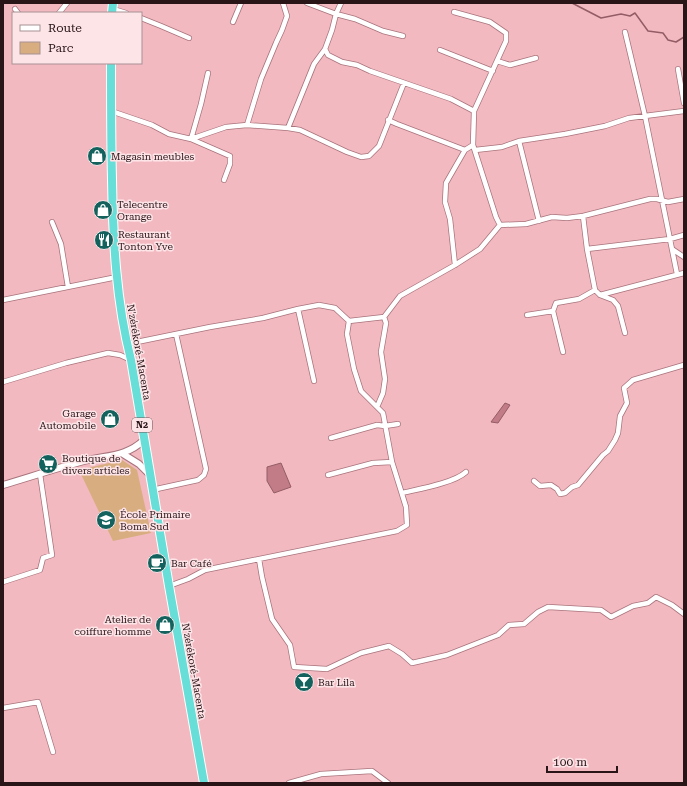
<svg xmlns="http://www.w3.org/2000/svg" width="687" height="786" font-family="'Roboto Serif',serif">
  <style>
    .green { fill: #d8ae80 }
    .water { fill: #c17c88; stroke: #935d66 }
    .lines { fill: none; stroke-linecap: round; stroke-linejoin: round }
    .stream { stroke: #935d66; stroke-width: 1.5 }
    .minor-casing { stroke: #a8737b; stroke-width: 6 }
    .tertiary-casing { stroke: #a8737b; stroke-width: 8 }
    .trunk-casing { stroke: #fff; stroke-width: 10 }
    .minor { stroke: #fff; stroke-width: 4.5 }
    .tertiary { stroke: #fff; stroke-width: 6 }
    .trunk { stroke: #67ded7; stroke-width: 8 }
    .labels { text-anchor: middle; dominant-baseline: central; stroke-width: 3; stroke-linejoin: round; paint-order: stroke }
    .shield { fill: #fde4e7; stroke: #695256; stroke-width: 1 }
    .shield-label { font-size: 9px; font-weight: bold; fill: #291418 }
    .poi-label { font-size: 10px; fill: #291418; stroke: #fde4e7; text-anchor: start }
    .street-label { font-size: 10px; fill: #291418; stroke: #fde4e7 }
  </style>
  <rect width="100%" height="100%" fill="#f3b9c1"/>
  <path class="green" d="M122 460 137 470 151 533 113 541 79 470Z"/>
  <path class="water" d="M505 403 510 405 498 423 491 422Z
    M281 463 291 487 274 493 267 481V467Z"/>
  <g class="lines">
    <path class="stream" d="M572 3 601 18 621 14 630 16 635 13 648 31 663 33 668 40 676 42 684 37"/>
    <defs>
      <path id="minor" d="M341 3 336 14 355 19 383 31 403 36
        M15 9 18 13
        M113 9 126 13
        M454 12 490 22 506 33V41L474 111
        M59 13 67 3
        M141 18 161 26 189 38
        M233 22 241 3
        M625 32 645 116 677 274
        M440 50 493 71
        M497 61 510 65 536 58
        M678 69 684 103
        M111 111 152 125 169 134 191 139 201 104 208 73
        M388 120 397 124 465 150
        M247 125 261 79 276 43 282 30 287 16 283 3
        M288 128 314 64 325 49
        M191 139 226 127 247 125 288 128 300 130 347 152 361 157 369 156 379 146 404 83
        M191 139 230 156V164L224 180
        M519 141 539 221
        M475 150 502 147 519 141 565 134 605 126 629 118 684 111
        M583 216 587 249 595 290 600 295 613 300 618 306 625 333
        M52 222 61 244 68 287
        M500 225 526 224 552 217 567 218 583 216 650 199H657L668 202 684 199
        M587 249 670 239 684 235
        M672 249 684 257
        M455 265 450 219 445 202 446 183 465 150 473 145
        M600 295 684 273
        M3 300 117 277
        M298 309 314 381
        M553 311 563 352
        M527 315 553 311 556 303 579 299 595 290
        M127 344 210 327 263 318 298 309 319 305 335 308 349 321 384 317 400 296 455 265 480 249 500 225 496 217 473 145 474 111 451 99 370 71 357 65 342 62 328 55 325 49 332 30 336 14 307 3
        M3 382 66 363 108 353 120 355 131 360
        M377 407 383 393 385 379 381 352 386 323 384 317
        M331 438 377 425 385 426 398 424
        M328 475 373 463 392 462
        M534 481 540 486 551 485 557 489 560 494 565 493 572 487 578 485 603 455 608 451 615 440 618 433 620 416 627 403 624 388 633 380 684 365
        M152 490 198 480 204 475 206 469 176 334
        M402 493C419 489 454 483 466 472
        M259 559 262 577 272 619 290 645 294 667 327 669 361 653 389 646 402 654 412 663 447 655 498 635 509 625 524 624 538 612 548 607 601 610 611 617 633 606 648 603 656 597 672 605 684 614
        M3 582 40 570 43 558 52 555 40 474
        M169 586 188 579 205 570 397 531 407 525 406 507 392 462 383 413 361 391 354 369 347 334 349 321
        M3 708 38 702 53 752
        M289 783 321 774 372 771 388 783"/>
      <path id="tertiary" d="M123 454 139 464 149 474
        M3 485C30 477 57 468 84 461 107 455 126 457 144 440"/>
      <path id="trunk" d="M112 13 113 3
        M111 63C111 102 111 140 112 179 113 240 116 301 131 360L169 586 204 783"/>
    </defs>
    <use href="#minor" class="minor-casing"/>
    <use href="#tertiary" class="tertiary-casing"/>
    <use href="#trunk" class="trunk-casing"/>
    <use href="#minor" class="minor"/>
    <use href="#tertiary" class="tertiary"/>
    <use href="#trunk" class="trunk"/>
  </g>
  <defs>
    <symbol id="shop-disc" viewBox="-11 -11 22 22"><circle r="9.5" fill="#14625d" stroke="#fde4e7"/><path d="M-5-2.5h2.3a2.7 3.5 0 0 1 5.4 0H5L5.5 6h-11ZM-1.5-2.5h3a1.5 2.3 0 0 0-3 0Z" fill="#fff"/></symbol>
    <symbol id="restaurant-disc" viewBox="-11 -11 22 22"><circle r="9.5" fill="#14625d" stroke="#fde4e7"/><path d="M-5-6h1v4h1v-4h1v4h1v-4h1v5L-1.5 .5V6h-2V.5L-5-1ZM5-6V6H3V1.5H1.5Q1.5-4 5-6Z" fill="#fff"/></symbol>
    <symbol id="supermarket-disc" viewBox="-11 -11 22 22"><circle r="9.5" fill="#14625d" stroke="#fde4e7"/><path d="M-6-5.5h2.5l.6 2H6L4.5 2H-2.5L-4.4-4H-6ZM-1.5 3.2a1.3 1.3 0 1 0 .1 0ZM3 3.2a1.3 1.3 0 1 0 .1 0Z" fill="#fff"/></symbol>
    <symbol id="school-disc" viewBox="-11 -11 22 22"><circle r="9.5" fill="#14625d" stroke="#fde4e7"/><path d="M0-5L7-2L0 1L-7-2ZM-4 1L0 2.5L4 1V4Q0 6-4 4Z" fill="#fff"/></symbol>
    <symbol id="cafe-disc" viewBox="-11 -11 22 22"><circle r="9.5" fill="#14625d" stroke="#fde4e7"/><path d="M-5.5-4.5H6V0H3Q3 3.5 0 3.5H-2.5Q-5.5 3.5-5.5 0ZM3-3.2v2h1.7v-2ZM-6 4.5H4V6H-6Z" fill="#fff"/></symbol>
    <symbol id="bar-disc" viewBox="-11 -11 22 22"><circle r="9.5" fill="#14625d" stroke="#fde4e7"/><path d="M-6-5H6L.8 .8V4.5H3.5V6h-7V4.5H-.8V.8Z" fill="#fff"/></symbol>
  </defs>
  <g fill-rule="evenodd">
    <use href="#shop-disc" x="86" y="145" width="22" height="22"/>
    <use href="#shop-disc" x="92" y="199" width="22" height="22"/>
    <use href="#restaurant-disc" x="93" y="229" width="22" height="22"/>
    <use href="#shop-disc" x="99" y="408" width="22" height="22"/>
    <use href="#supermarket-disc" x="37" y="453" width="22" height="22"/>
    <use href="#school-disc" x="95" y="509" width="22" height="22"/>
    <use href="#cafe-disc" x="146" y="552" width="22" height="22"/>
    <use href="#shop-disc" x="154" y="614" width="22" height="22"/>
    <use href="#bar-disc" x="293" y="671" width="22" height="22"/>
  </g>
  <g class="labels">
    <rect class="shield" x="132" y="418" width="20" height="14" rx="3"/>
    <g class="shield-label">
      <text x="142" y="425">N2</text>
    </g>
    <g class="poi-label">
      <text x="111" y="156">Magasin meubles</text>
      <text x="117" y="204">Telecentre<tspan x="117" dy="12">Orange</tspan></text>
      <text x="118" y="234">Restaurant<tspan x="118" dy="12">Tonton Yve</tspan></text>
      <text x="96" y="413" text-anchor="end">Garage<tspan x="96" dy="12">Automobile</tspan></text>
      <text x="62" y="458">Boutique de<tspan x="62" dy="12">divers articles</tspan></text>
      <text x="120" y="514">École Primaire<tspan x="120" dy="12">Boma Sud</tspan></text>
      <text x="171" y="563">Bar Café</text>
      <text x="151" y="619" text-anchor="end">Atelier de<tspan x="151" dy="12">coiffure homme</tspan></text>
      <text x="318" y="682">Bar Lila</text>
    </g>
    <g class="street-label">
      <text transform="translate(139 352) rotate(80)">N'zérékoré-Macenta</text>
      <text transform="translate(194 671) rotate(80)">N'zérékoré-Macenta</text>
    </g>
  </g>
  <rect width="687" height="786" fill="none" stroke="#291418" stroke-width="8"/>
  <rect x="12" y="12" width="130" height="52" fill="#fde4e7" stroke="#a89194"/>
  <rect x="20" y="25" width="20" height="6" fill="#ffffff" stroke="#a89194"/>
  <text x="48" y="32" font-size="12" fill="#291418">Route</text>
  <rect x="20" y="42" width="20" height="12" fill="#d8ae80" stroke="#a89194"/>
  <text x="48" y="52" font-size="12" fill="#291418">Parc</text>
  <path d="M547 766v6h70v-6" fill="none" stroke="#291418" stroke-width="2"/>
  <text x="553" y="766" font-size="12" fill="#291418" stroke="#fde4e7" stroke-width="3" paint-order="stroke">100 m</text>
</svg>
